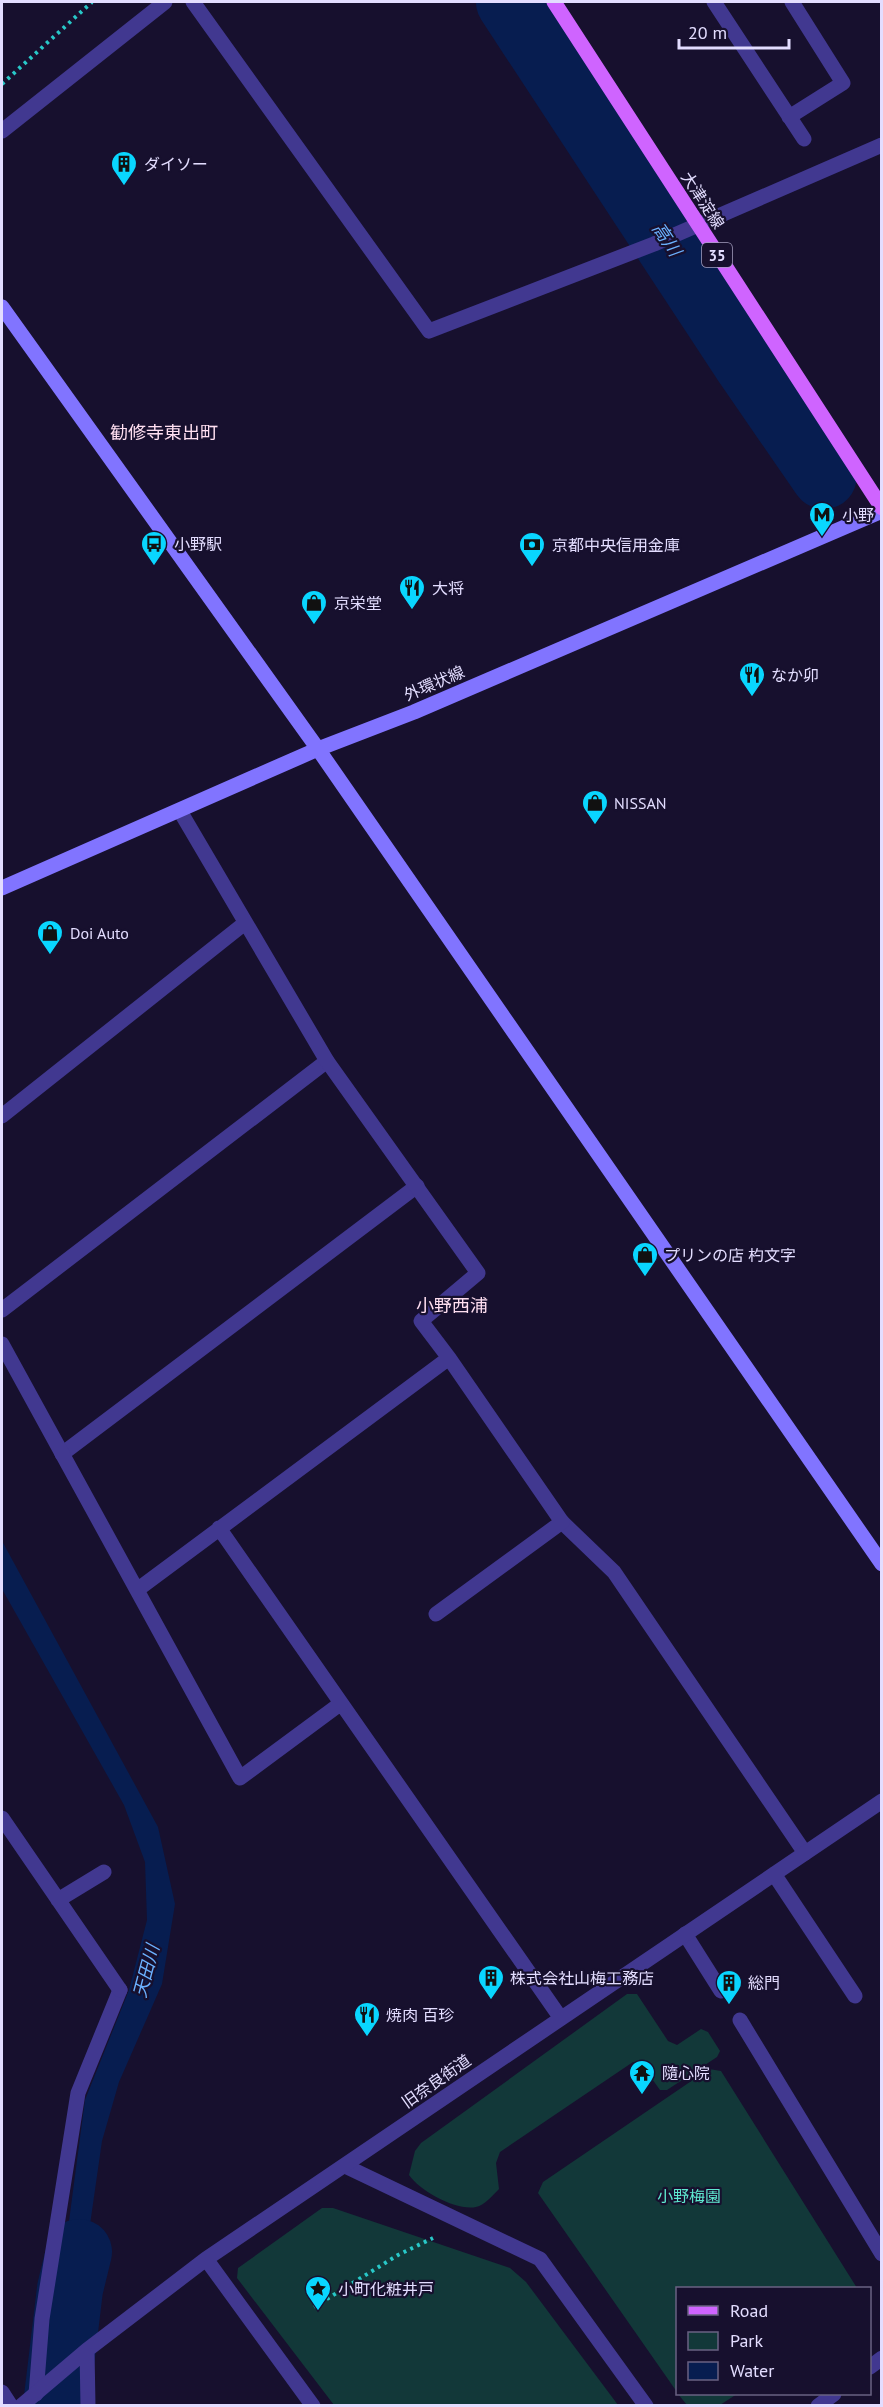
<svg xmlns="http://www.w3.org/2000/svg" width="883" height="2407" font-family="'PT Sans','Noto Sans JP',sans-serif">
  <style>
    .green { fill: #123839 }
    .water { fill: #071d50 }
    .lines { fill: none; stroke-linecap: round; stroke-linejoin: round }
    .river { stroke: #071d50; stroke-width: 66 }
    .path { stroke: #28c8c8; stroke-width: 4; stroke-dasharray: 3 4.5; stroke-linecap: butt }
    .lane { stroke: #413890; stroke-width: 15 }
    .street { stroke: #413890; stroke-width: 15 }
    .secondary { stroke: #8174ff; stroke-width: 15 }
    .primary { stroke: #cf64ff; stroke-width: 15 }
    .labels { text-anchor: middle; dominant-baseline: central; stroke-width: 4.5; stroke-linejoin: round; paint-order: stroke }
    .shield { fill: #17102e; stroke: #a6a0c0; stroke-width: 1.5 }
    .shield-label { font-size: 15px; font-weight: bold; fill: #e3ddff }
    .poi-label { font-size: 16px; fill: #e3ddff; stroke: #17102e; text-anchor: start }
    .street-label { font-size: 16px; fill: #e3ddff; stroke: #17102e }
    .park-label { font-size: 16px; fill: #5fe9d0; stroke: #17102e }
    .water-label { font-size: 18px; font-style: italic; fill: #6bb1ff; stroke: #17102e }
    .neighbourhood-label { font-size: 18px; fill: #ffdff1; stroke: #17102e }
  </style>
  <rect width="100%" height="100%" fill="#17102e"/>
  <path class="green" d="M627 1994H637L668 2041 677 2045 701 2029 708 2032 720 2051 717 2057 667 2090H660L642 2065 633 2062 500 2152 496 2163 499 2189C493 2195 485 2205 476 2207 456 2211 420 2191 409 2175L415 2151 421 2143Z
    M709 2069 721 2071 857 2288H678L677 2392 538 2193 543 2182Z
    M322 2208H333L510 2268 526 2282 618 2405H334L237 2278 238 2268Z
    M678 2394H737L720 2405H687Z"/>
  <path class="water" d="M2 1541 158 1827 175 1904 162 1984 119 2082 102 2141 74 2336 52 2350 85 2100 129 1990 147 1920 145 1862 124 1805 2 1589Z"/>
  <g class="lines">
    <path class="river" d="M509 2 744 360 824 476
      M56 2406 70 2289 79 2252"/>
    <path class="path" d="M2 84 92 2
      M314 2307 398 2255 433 2238"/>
    <path class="lane" d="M714 2 804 139
      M789 117 843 83 792 2
      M2 1310 327 1061
      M62 1454 417 1186
      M562 1522 614 1572 805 1853
      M685 1934 721 1991
      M740 2020 882 2254
      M345 2166 540 2259 646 2406
      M870 2367 882 2358
      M36 2394 42 2319 78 2093 120 1990
      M818 2406 834 2394"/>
    <path class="street" d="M193 2 429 331 654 244 882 145
      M2 131 165 2
      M180 811 327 1061 478 1273 421 1321 449 1358 562 1522 436 1614
      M2 1116 245 923
      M2 1344 240 1778 340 1704
      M219 1528 560 2017
      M137 1590 449 1358
      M2 1818 120 1990
      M774 1874 855 1996
      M58 1900 104 1872
      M206 2259 313 2406
      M87 2350 88 2406
      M2 2392 11 2406
      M21 2406 87 2350 206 2259 882 1801"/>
    <path class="secondary" d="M2 307 318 749 882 1564
      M2 888 318 749 414 712 882 511"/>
    <path class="primary" d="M554 2 882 508"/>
  </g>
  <defs>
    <symbol id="building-pin" viewBox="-11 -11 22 30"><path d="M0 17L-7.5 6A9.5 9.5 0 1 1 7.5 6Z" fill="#09d6ff" stroke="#17102e"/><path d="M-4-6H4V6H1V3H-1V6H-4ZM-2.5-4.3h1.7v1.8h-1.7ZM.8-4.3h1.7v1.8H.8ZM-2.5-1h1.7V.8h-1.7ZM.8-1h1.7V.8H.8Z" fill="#111"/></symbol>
    <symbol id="metro-pin" viewBox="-11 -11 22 30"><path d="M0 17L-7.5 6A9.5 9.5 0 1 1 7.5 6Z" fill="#09d6ff" stroke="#17102e"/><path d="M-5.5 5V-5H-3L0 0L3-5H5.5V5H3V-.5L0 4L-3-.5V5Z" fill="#111"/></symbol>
    <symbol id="bus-pin" viewBox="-11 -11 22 30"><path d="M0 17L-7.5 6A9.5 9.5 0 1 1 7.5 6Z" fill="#09d6ff" stroke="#17102e"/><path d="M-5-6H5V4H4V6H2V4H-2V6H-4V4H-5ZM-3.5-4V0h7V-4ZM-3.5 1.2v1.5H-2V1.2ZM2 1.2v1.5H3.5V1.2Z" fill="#111"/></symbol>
    <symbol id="bank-pin" viewBox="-11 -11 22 30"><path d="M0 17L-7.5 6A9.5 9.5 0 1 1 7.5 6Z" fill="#09d6ff" stroke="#17102e"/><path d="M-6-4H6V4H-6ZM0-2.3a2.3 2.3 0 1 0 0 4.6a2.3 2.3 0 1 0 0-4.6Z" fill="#111"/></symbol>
    <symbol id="restaurant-pin" viewBox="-11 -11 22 30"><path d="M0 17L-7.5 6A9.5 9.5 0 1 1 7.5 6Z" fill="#09d6ff" stroke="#17102e"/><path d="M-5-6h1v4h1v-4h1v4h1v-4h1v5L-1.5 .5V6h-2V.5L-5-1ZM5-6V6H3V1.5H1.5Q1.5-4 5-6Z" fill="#111"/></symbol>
    <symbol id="shop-pin" viewBox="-11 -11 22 30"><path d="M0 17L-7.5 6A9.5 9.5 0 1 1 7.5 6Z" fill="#09d6ff" stroke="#17102e"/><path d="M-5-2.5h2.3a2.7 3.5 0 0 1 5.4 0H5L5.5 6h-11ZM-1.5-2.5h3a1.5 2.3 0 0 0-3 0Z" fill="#111"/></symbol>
    <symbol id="temple-pin" viewBox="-11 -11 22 30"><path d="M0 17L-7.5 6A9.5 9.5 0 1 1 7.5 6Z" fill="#09d6ff" stroke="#17102e"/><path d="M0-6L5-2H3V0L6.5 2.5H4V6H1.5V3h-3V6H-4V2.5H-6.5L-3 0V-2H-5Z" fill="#111"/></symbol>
    <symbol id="sight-pin" viewBox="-11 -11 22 30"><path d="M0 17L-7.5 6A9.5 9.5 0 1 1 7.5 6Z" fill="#09d6ff" stroke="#17102e"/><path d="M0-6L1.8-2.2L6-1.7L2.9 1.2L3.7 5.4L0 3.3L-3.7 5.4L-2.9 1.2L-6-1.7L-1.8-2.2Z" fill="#111"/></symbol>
  </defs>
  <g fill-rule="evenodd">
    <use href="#building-pin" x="109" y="149" width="30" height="40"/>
    <use href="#metro-pin" x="807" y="500" width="30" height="40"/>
    <use href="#bus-pin" x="139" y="529" width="30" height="40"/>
    <use href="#bank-pin" x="517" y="530" width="30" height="40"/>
    <use href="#restaurant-pin" x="397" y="573" width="30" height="40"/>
    <use href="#shop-pin" x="299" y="588" width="30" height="40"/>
    <use href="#restaurant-pin" x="737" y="660" width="30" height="40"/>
    <use href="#shop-pin" x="580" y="788" width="30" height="40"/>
    <use href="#shop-pin" x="35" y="918" width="30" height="40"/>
    <use href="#shop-pin" x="630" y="1240" width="30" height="40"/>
    <use href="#building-pin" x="476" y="1963" width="30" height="40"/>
    <use href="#building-pin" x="714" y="1968" width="30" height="40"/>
    <use href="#restaurant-pin" x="352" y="2000" width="30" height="40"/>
    <use href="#temple-pin" x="627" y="2058" width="30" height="40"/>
    <use href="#sight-pin" x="303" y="2274" width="30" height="40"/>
  </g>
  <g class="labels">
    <rect class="shield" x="702" y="243" width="30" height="24" rx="4.5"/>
    <g class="shield-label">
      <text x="717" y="255">35</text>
    </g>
    <g class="poi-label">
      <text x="144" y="164">ダイソー</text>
      <text x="842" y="515">小野</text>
      <text x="174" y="544">小野駅</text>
      <text x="552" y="545">京都中央信用金庫</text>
      <text x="432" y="588">大将</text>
      <text x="334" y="603">京栄堂</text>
      <text x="771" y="675">なか卯</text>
      <text x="614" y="803">NISSAN</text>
      <text x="70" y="933">Doi Auto</text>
      <text x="664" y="1255">プリンの店 杓文字</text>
      <text x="510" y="1978">株式会社山梅工務店</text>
      <text x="748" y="1983">総門</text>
      <text x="386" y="2015">焼肉 百珍</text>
      <text x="662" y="2073">隨心院</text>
      <text x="338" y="2289">小町化粧井戸</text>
    </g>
    <g class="street-label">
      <text transform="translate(703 200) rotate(57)">大津淀線</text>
      <text transform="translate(434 683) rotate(-23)">外環状線</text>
      <text transform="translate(436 2081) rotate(-35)">旧奈良街道</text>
    </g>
    <g class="park-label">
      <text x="689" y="2196">小野梅園</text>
    </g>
    <g class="water-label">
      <text transform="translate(667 239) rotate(56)">高川</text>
      <text transform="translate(146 1971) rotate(-75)">天田川</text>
    </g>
    <g class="neighbourhood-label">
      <text x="164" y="432">勧修寺東出町</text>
      <text x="452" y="1305">小野西浦</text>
    </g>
  </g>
  <rect width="883" height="2407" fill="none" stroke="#e3ddff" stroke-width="6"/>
  <rect x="676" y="2287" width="195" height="108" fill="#17102e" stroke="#696282" stroke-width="1.5"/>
  <rect x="688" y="2306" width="30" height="9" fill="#cf64ff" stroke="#696282" stroke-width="1.5"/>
  <text x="730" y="2317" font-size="18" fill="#e3ddff">Road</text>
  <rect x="688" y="2332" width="30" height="18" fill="#123839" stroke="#696282" stroke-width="1.5"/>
  <text x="730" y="2347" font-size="18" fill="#e3ddff">Park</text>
  <rect x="688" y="2362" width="30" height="18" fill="#071d50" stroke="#696282" stroke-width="1.5"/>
  <text x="730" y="2377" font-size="18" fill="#e3ddff">Water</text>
  <path d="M679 39v9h110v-9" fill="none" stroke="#e3ddff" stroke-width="3"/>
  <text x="688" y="39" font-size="18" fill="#e3ddff" stroke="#17102e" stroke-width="4.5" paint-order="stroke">20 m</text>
</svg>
